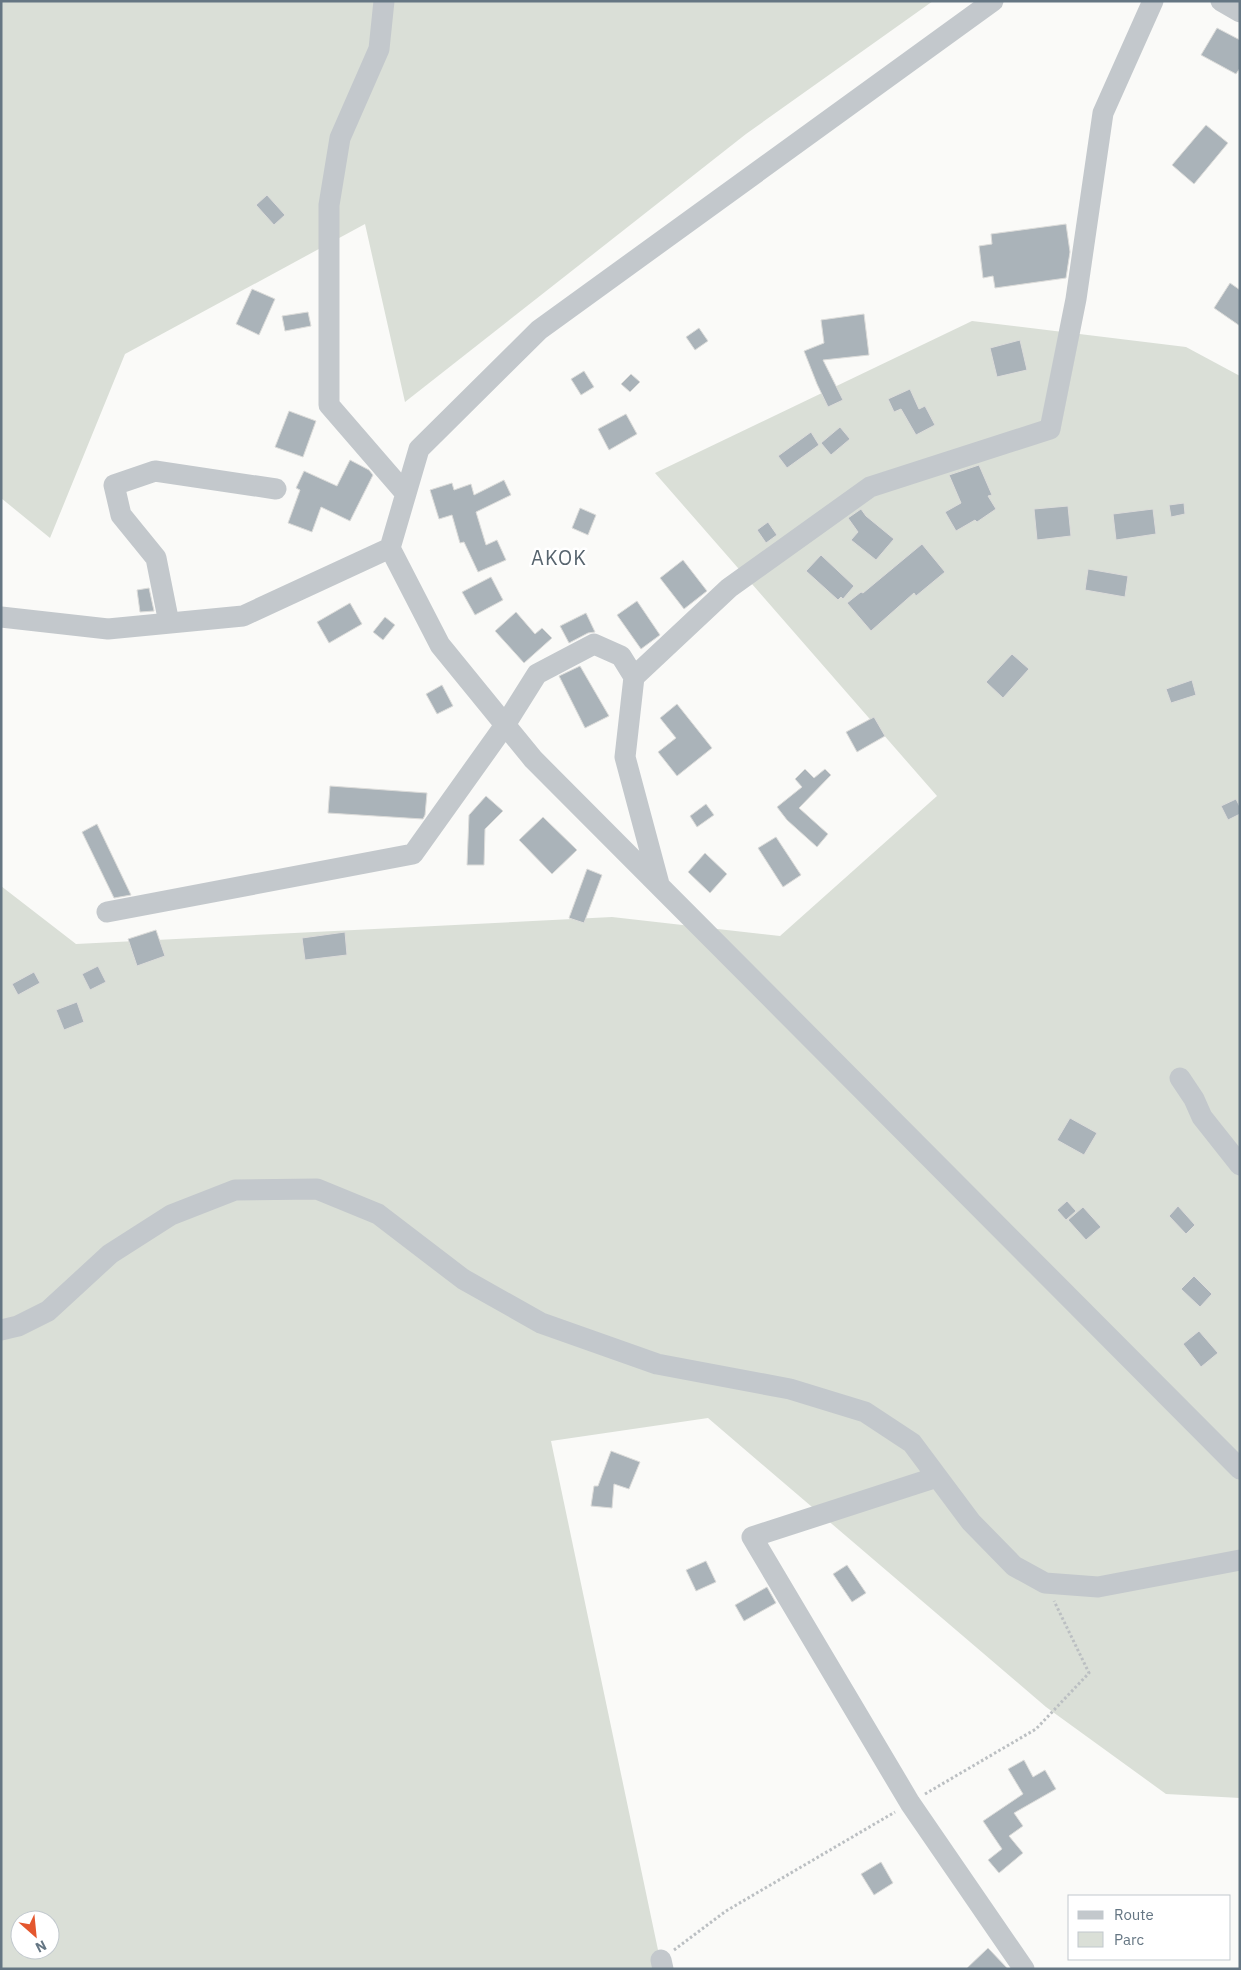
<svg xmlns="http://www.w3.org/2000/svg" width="1241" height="1970" font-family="'IBM Plex Sans',sans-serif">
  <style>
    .green { fill: #dadfd7; fill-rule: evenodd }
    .building { fill: #aab3b9; stroke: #dcdcda }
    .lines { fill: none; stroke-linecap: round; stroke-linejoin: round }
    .path { stroke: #bbbfc2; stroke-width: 3; stroke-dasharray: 2.5 2.5; stroke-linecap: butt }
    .minor { stroke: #c3c8cc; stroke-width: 21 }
    .labels { text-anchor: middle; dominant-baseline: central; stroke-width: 5; stroke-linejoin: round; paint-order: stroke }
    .quarter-label { font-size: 20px; letter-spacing: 1px; fill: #57646e; stroke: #fff }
  </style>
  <rect width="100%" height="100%" fill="#fafaf8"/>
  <path class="green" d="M1 1H933L746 134 405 402 365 224 125 354 50 538 1 498Z
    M972 321 1186 347 1240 376V1798L1166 1794 1046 1707 708 1418 551 1441 662 1969H1V886L76 944 612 917 780 936 937 796 655 473ZM20 1920H50V1950H20Z"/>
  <path class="building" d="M1217 28 1240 40V68L1236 74 1201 55Z
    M1206 125 1228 143 1194 184 1172 165Z
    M267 195 285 215 274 225 256 205Z
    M1066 224 1070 252 1066 278 995 288 993 276 983 278 979 246 992 244 991 234Z
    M1230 283 1240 290V326L1214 308Z
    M252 289 275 299 259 335 236 324Z
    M308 312 311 326 285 331 282 316Z
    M864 314 869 355 823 360 843 400 828 407 817 384 804 351 824 343 821 320Z
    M699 328 708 341 695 350 686 337Z
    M1020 340 1027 370 997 377 990 348Z
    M584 371 594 387 581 395 571 379Z
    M631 374 640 382 630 392 621 384Z
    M910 389 919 409 925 406 935 425 916 435 901 409 894 412 888 399Z
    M289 411 316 421 303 457 275 447Z
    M626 414 637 434 609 450 598 429Z
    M840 427 850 439 831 455 821 443Z
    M811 432 819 445 787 468 778 456Z
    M350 460 369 470 373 475 350 521 321 507 312 532 288 523 300 490 296 488 304 471 337 486Z
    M979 465 992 495 988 496 996 509 977 522 975 520 956 531 945 512 961 503 949 475Z
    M504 480 511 495 476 512 486 545 497 540 506 560 478 572 464 542 460 543 452 515 439 519 430 490 452 483 454 490 471 484 474 495Z
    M1184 503 1185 514 1171 517 1169 505Z
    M1068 506 1071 536 1037 540 1034 509Z
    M580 508 596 515 588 535 572 528Z
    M861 509 866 516 894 539 876 560 851 540 858 532 848 518Z
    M1153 509 1156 534 1116 540 1113 514Z
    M768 522 777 535 766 543 757 530Z
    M922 544 945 572 916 596 914 593 871 631 847 603 861 592 863 593Z
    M821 555 854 586 843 599 841 597 838 600 806 571Z
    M683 560 707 591 684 609 660 578Z
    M1088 569 1128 576 1125 597 1085 590Z
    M491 577 503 600 475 615 462 592Z
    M149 588 154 611 140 612 137 590Z
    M637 601 660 635 641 649 617 615Z
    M350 603 362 624 329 643 317 622Z
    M516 612 535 634 542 628 552 638 524 663 495 631Z
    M586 613 595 632 588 633 569 643 560 626Z
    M385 617 395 625 383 640 373 632Z
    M1012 654 1029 669 1003 698 986 682Z
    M580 666 609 716 585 728 559 676Z
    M1192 680 1196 695 1171 703 1166 689Z
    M442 685 453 706 437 714 426 694Z
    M677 704 712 748 677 776 658 752 676 738 660 718Z
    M874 717 885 736 857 752 846 732Z
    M805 769 814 778 825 769 831 775 799 808 828 834 817 847 787 820 777 807 802 787 795 779Z
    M330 786 427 793 425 815 423 819 328 813Z
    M486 796 503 811 485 829 484 865H467L469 815Z
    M1236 799 1240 807V814L1228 820 1221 806Z
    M706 804 714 815 697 827 690 816Z
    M543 817 577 850 552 874 519 840Z
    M97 824 131 895 114 898 82 832Z
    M776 837 801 875 783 887 758 848Z
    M705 853 727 874 710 893 688 872Z
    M587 869 602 875 584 923 569 918Z
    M156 930 165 956 137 966 128 939Z
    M345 932 347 955 305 960 302 938Z
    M98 966 106 982 90 990 82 974Z
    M34 972 40 983 18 995 12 984Z
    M77 1002 84 1022 64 1030 56 1010Z
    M1070 1118 1097 1133 1084 1155 1057 1140Z
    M1067 1201 1076 1211 1066 1220 1057 1210Z
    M1178 1206 1195 1225 1186 1234 1169 1216Z
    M1083 1207 1101 1227 1086 1240 1068 1220Z
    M1194 1276 1212 1294 1200 1307 1181 1289Z
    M1199 1331 1218 1353 1201 1367 1183 1344Z
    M611 1451 640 1462 629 1489 614 1484 612 1508 591 1506 594 1486H598Z
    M706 1561 716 1582 696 1591 686 1570Z
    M847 1565 866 1593 852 1602 833 1574Z
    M767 1587 776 1603 744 1621 735 1605Z
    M1024 1760 1033 1777 1045 1770 1056 1789 1014 1813 1023 1826 1009 1836 1023 1853 999 1873 988 1860 1002 1849 983 1821 1023 1794 1008 1769Z
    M881 1862 893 1883 874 1895 861 1874Z
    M988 1948 1008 1969H966Z"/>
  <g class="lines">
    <path class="path" d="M925 1794 1036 1729 1089 1673 1054 1601
      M674 1950 726 1911 895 1812"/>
    <path class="minor" d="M384 1 379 49 340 138 329 205V405L406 494
      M993 1 539 330 419 449 390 548 440 645 533 759 1240 1469
      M1221 1 1240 12
      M1 617 108 629 243 616 390 548
      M169 623 156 558 121 515 114 485 155 471 276 489
      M659 884 625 757 634 677 729 588 870 487 1050 429 1076 299 1103 113 1153 1
      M107 912 413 854 505 725 537 674 594 644 621 656 634 677
      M1180 1078 1194 1099 1202 1117 1240 1165
      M1 1330 18 1326 48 1311 110 1254 171 1215 235 1190 317 1189 378 1214 463 1279 541 1323 657 1364 790 1389 865 1412 912 1443 971 1522 1014 1566 1045 1583 1098 1587 1240 1560
      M937 1477 752 1537 910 1803 1024 1969
      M661 1960 663 1969"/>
  </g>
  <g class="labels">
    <g class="quarter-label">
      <text x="559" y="557">AKOK</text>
    </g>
  </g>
  <rect width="1241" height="1970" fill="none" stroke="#657683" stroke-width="5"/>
  <rect x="1068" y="1895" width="162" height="65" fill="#ffffff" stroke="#c1c8cd"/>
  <rect x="1078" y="1911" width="25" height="8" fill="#c3c8cc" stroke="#c1c8cd"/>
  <text x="1114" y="1920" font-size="15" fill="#657683">Route</text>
  <rect x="1078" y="1932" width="25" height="15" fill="#dadfd7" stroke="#c1c8cd"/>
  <text x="1114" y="1945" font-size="15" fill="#657683">Parc</text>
  <g transform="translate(35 1935) rotate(153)"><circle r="24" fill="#ffffff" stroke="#c1c8cd"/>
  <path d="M0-4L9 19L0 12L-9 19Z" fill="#e4572e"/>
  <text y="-8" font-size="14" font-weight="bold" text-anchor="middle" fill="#657683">N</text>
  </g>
</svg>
